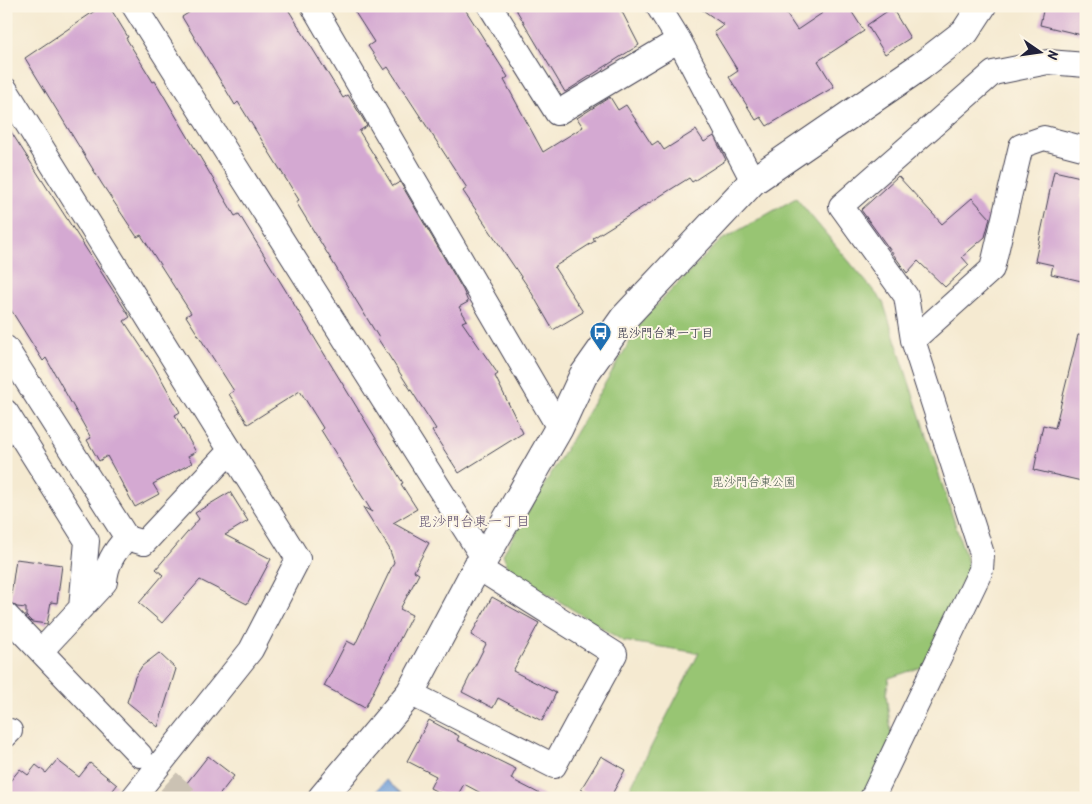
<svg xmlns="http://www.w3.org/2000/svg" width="1092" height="804" font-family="Kalam,'Klee One',sans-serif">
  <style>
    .green { fill: #98c573; stroke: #5d7457 }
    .water { fill: #6f9ed8; stroke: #48608a }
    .building { fill: #d4a9d2 }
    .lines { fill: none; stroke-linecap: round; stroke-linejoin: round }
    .street-tunnel { stroke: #cbc2b3; stroke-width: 24; stroke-dasharray: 24 12; stroke-linecap: butt }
    .street-casing { stroke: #424052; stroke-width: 26 }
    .secondary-casing { stroke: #424052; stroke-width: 30 }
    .street { stroke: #fff; stroke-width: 24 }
    .secondary { stroke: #fff; stroke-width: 28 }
    .labels { text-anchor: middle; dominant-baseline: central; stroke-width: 4; stroke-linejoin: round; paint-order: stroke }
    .poi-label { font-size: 12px; fill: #22223b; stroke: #fcf5e5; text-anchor: start }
    .park-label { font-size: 12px; fill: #4b5b4f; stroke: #fcf5e5 }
    .neighbourhood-label { font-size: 14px; fill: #605170; stroke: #fcf5e5 }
  </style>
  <rect width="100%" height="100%" fill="#fcf5e5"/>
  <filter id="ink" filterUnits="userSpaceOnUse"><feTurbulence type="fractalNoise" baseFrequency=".02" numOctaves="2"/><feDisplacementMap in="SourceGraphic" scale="10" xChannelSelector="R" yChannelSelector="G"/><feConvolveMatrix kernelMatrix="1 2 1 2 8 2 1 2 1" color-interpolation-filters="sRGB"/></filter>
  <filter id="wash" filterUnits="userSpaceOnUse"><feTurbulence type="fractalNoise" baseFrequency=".0096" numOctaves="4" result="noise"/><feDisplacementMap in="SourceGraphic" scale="20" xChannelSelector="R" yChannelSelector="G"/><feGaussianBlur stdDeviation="1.12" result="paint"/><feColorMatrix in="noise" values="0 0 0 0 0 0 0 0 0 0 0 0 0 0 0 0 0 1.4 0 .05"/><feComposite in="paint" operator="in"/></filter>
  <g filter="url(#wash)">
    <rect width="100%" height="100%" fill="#f5ead1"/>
    <path class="green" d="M796 198 883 302 969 567 925 666 889 678 886 694 892 739 863 798H625L699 653 623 641 509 570 503 554 644 318 720 241Z"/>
    <path class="water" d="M386 780 407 798H371Z"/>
    <g id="blocks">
      <path class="building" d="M102 6H109L128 37 126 38 153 82 155 81 235 216 239 214 253 237 403 483 401 484 417 509 393 523 429 543 414 571 419 574 400 609 412 615 365 708 324 686 347 641 355 645 394 562 389 548 363 507 372 512 321 430 323 428 300 391 248 424 229 394 234 391 186 316 191 313 141 235 137 237 102 184 25 58Z
        M199 6H286L343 98 348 95 363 119 367 126 359 131 393 186 400 182 463 290 468 302 459 307 467 320 462 322 498 374 495 376 523 433 459 473 432 431 436 429 378 339 379 338 296 202 299 200 238 102 235 105 182 17Z
        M351 6H463L508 77 504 80 543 152 583 127 577 118 610 97 618 110 626 105 652 145 658 141 664 150 696 130 704 142 714 136 726 160 692 182 689 178 593 238 595 241 554 267 583 312 553 330 530 290 463 191 467 188 388 67 384 70 368 46 374 42Z
        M514 6H619L639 45 565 92Z
        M697 6H781L797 30 833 6H848L864 31 818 61 834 87 767 126 761 117 756 120 729 77 738 71 714 32 724 25Z
        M1044 6H1086V36L1040 25Z
        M892 8 910 38 885 54 867 25Z
        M6 124 130 317 124 321 154 366 180 412 175 415 196 452 188 456 192 463 153 484 159 494 135 507 107 456 99 461 87 440 91 438 46 358 43 361 6 302Z
        M1054 171 1085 178 1081 198H1086V282L1051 274 1053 265 1035 261Z
        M898 176 942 224 972 198 990 218 985 237 962 257 969 265 945 287 918 261 907 273 861 210Z
        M1078 335 1086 336V482L1034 470 1043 425 1055 428Z
        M230 492 248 521 225 535 271 559 247 604 200 580 162 623 139 603 163 575 156 569 199 519 195 513Z
        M16 559 62 565 57 603 51 602 47 624 32 622 26 616V608L17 607 10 602Z
        M492 597 539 623 513 671 556 693 542 721 498 698 493 708 462 692 486 644 471 635Z
        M159 653 176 669 158 727 127 702 135 677 142 666Z
        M429 720 459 736 457 740 516 769 511 779 548 798H490L464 784 456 798H449L430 788 436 776 407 761Z
        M208 756 234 776 217 798H175Z
        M601 756 625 770 610 798H597L581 789Z
        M57 760 79 777 90 763 117 785 107 798H6V786L20 769 28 775 36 765 46 773Z"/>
    </g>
  </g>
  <g filter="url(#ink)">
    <use href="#blocks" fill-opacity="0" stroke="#424052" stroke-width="1"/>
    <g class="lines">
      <path class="street-tunnel" d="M142 757 187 798"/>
      <defs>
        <path id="street" d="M134 6 484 559
          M313 6 559 428
          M490 6 557 113 679 40
          M658 6 679 40 753 181
          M6 90 298 559 251 650 133 798
          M913 340 992 269 1021 146 1044 138 1086 149
          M6 348 127 538 144 543 230 451
          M6 412 87 541 81 608
          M6 615 140 755
          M41 651 105 582C106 564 114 551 127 538
          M410 693 554 766 615 654 477 567
          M6 735 10 731
          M872 798 981 570 982 554 913 340 906 296 841 206 993 73 1048 62 1086 65"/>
        <path id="secondary" d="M322 798 410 693 477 567 484 559 559 428 583 376 624 318 753 181 921 66 965 32 982 6"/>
      </defs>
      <use href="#street" class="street-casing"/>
      <use href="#secondary" class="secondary-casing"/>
      <use href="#street" class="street"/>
      <use href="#secondary" class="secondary"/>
    </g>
  </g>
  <defs>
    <symbol id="bus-pin" viewBox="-11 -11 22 30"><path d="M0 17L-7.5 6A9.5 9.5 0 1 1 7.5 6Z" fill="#1f6fb2" stroke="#fcf5e5"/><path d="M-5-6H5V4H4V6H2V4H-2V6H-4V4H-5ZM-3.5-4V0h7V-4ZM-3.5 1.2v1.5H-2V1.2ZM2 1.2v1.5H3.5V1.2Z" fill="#fff"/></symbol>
  </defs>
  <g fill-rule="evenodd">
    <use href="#bus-pin" x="588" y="320" width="25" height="34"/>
  </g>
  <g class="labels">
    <g class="poi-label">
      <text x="617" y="333">毘沙門台東一丁目</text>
    </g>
    <g class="park-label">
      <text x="754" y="482">毘沙門台東公園</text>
    </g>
    <g class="neighbourhood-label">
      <text x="474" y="522">毘沙門台東一丁目</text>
    </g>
  </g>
  <rect width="1092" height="804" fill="none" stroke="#fcf5e5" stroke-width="25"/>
  <g transform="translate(1040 52) rotate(103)" stroke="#fcf5e5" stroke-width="4" paint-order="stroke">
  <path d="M0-4L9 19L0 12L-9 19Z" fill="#22223b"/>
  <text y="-8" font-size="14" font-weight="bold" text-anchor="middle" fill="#22223b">N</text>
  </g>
</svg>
